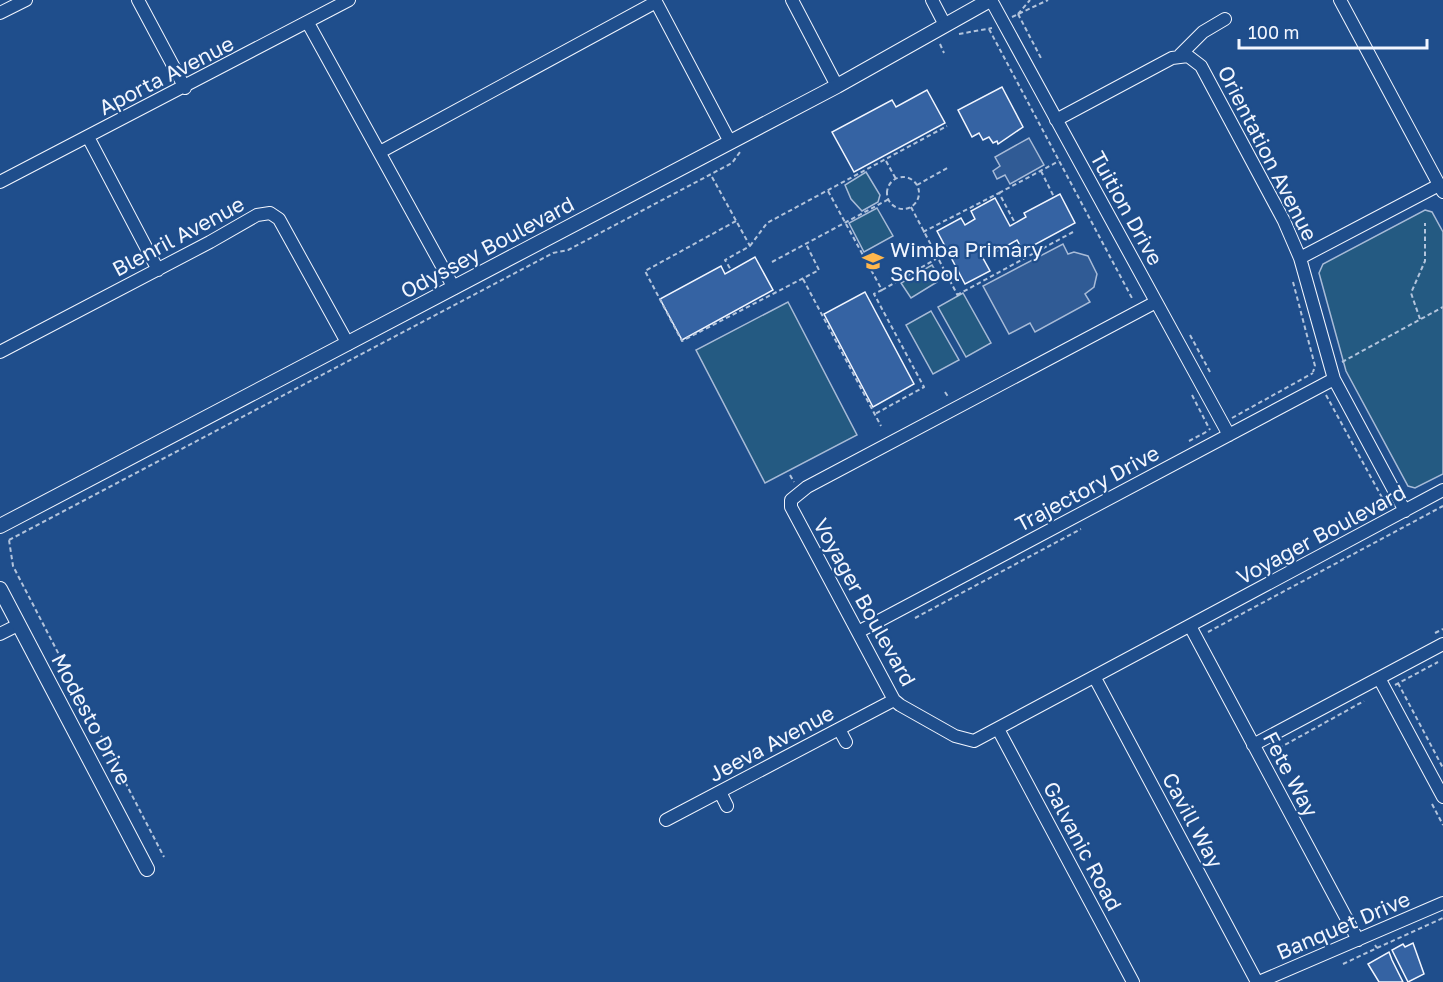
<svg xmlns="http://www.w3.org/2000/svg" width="1443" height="982" font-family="'Golos Text',sans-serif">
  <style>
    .green { fill: #245a82; stroke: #a8bbd7; stroke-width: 1.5 }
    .parking { fill: #305b95; stroke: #a8bbd7; stroke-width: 1.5 }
    .building { fill: #3563a3; stroke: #f2f6ff; stroke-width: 1.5 }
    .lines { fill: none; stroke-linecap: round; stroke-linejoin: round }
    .minor-casing { stroke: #f2f6ff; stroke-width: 14 }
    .tertiary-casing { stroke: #f2f6ff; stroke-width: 16 }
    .path { stroke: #b3c4dc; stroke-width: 2; stroke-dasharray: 4.5 3; stroke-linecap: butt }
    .minor { stroke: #1f4e8c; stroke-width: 12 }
    .tertiary { stroke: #1f4e8c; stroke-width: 14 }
    .labels { text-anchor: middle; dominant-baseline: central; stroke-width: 4.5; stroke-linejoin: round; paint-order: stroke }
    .street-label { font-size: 21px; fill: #f2f6ff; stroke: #1f4e8c }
    .poi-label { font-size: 21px; fill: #f2f6ff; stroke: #1f4e8c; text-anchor: start }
  </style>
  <rect width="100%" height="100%" fill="#1f4e8c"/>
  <path class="green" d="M866 172 880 195 878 202 862 211 851 199 845 185Z
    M877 208 893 236 864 252 849 223Z
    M1425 210 1432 212 1443 232V474L1415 488 1408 486 1346 371 1319 273 1323 264Z
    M932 265 938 275 937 282 911 298 901 283Z
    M963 293 991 343 966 357 938 307Z
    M788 302 857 435 765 483 696 350Z
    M931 311 959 360 933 374 906 325Z"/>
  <path class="parking" d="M1029 138 1044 165 1010 184 1005 175 997 179 993 171 1000 166 995 157Z
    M1063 244 1068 254 1074 252 1088 256 1097 274 1094 287 1085 294 1090 302 1035 332 1030 323 1009 334 983 286Z"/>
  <path class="building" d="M1002 87 1023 127 998 144 997 141 993 143 989 137 983 140 979 133 972 137 958 110Z
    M927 90 945 123 854 172 832 132 892 100 896 107Z
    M1060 194 1075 223 1023 251 1017 240 994 253 989 245 979 251 990 271 965 284 937 231 961 218 965 225 975 219 971 211 995 198 1010 226 1026 217 1024 213Z
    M755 257 773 290 682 340 660 299 721 266 725 274Z
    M865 292 914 384 873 407 824 314Z
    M1413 943 1424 974 1408 982 1392 950 1403 944 1405 947Z
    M1389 952 1392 960 1403 982H1379L1368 964Z"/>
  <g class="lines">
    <defs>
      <path id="minor" d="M138 0 185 88
        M655 0 730 142
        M792 0 837 86
        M932 0 945 25
        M991 0 1229 435
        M1340 0 1443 192
        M0 13 26 0
        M308 23 454 288
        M1180 55 1203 32 1225 19
        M1056 120 1172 58 1188 56 1201 66 1284 221 1300 258 1334 379 1405 511
        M88 137 158 270
        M380 152 656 2
        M0 182 349 0
        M1300 258 1439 185
        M1156 302 807 487 791 500V507L894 700 900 705 955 736 974 741 1443 490
        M0 352 210 242 257 215 270 213 279 219 348 344
        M1190 626 1358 940
        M858 632 1334 379
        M0 634 18 625
        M1095 678 1257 982
        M1379 678 1443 797
        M839 729 846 742
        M998 729 1133 982
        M1253 745 1443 644
        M720 792 727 806
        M666 820 894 700
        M1259 982 1443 903"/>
      <path id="tertiary" d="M0 526 837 86 990 0
        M0 589 147 869"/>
    </defs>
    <use href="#minor" class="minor-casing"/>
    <use href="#tertiary" class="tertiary-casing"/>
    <path class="path" d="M1018 14 1042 60
      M1018 14 1030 0
      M1012 17 1048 0
      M989 29 1133 300
      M959 34 992 28
      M940 44 944 53
      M886 161 896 179
      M1041 171 1054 197
      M712 177 750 246 725 260 731 270
      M887 193a16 16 0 1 1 32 0a16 16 0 1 1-32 0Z
      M917 185 949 167
      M828 191 882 290 874 294 924 387 875 414
      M999 193 1059 161
      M911 207 958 296
      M736 221 645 271 682 341 819 270 806 244
      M923 232 999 193 1015 223
      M750 246 767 223 947 126
      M772 262 889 199
      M803 279 881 426
      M1293 282 1315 366 1313 372
      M882 290 936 259
      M957 295 1073 232
      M1420 319 1411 293 1425 261V223
      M1190 335 1210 372
      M1342 362 1443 307
      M945 392 949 398
      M1192 395 1210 430
      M1326 395 1385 503
      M1232 418 1313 373
      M1189 441 1208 431
      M790 475 794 482
      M9 540 553 253 568 250 732 163 740 152
      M9 540 13 566 164 857
      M915 618 1081 529
      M1208 632 1443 506
      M1435 633 1443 629
      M1398 683 1443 768
      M1395 685 1438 662
      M1272 752 1364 701
      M1432 804 1443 825
      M1377 948 1443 918
      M1343 964 1377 948 1375 945"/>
    <use href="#minor" class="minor"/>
    <use href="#tertiary" class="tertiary"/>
  </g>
  <defs>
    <symbol id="school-bare" viewBox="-9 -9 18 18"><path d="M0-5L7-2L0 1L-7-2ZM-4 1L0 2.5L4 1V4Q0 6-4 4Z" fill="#ffb74d" stroke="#1f4e8c" stroke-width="2.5" paint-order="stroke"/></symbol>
  </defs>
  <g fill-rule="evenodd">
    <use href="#school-bare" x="858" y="246" width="30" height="30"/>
  </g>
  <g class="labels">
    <g class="street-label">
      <text transform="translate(166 75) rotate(-27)">Aporta Avenue</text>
      <text transform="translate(1268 153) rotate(63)">Orientation Avenue</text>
      <text transform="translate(1127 208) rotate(61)">Tuition Drive</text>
      <text transform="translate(178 236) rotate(-28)">Blenril Avenue</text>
      <text transform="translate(487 247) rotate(-28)">Odyssey Boulevard</text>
      <text transform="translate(1087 488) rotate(-28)">Trajectory Drive</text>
      <text transform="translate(1321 534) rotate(-28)">Voyager Boulevard</text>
      <text transform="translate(865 602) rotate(61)">Voyager Boulevard</text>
      <text transform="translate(92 719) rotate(62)">Modesto Drive</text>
      <text transform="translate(771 743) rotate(-28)">Jeeva Avenue</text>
      <text transform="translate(1291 774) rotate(62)">Fete Way</text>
      <text transform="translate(1193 820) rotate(62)">Cavill Way</text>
      <text transform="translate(1083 846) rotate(62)">Galvanic Road</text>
      <text transform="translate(1343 925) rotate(-23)">Banquet Drive</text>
    </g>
    <g class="poi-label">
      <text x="890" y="249">Wimba Primary<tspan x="890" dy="24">School</tspan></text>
    </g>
  </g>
  <path d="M1239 39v9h188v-9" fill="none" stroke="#f2f6ff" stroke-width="3"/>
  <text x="1248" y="39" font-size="18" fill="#f2f6ff" stroke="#1f4e8c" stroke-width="4.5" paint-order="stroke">100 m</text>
</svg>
